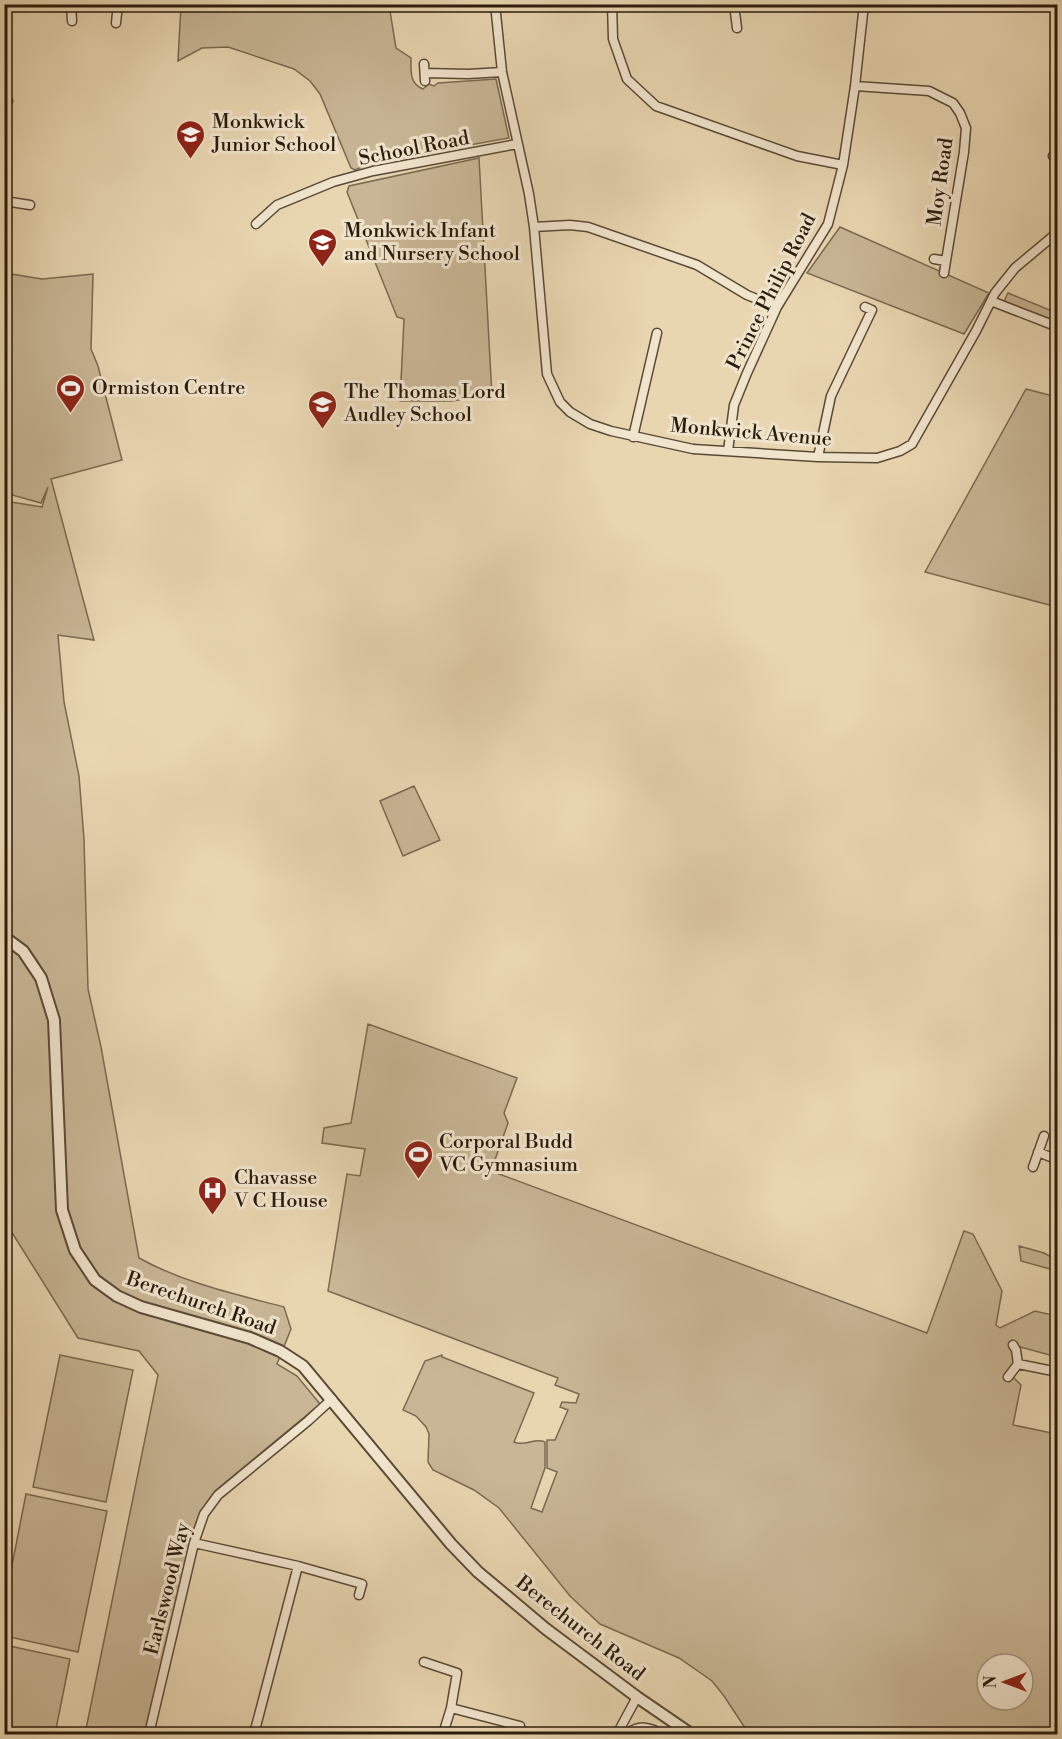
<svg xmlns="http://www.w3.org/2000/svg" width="1062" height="1739" font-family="'Libre Bodoni',serif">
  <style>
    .green { fill: #c8b695; stroke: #796950; stroke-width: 1.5; fill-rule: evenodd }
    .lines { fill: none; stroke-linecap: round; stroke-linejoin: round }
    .minor-casing { stroke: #5a4a35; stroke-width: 11 }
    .tertiary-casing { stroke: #5a4a35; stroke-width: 14 }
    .minor { stroke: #f0e4cc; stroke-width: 8 }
    .tertiary { stroke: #f0e4cc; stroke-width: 10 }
    .labels { text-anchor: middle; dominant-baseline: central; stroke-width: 6; stroke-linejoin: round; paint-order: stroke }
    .poi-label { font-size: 20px; fill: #2a1c0c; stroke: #f0e4cc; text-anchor: start }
    .street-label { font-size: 20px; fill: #2a1c0c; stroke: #f0e4cc }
  </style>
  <rect width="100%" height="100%" fill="#e8d6b1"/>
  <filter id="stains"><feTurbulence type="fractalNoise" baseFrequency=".00333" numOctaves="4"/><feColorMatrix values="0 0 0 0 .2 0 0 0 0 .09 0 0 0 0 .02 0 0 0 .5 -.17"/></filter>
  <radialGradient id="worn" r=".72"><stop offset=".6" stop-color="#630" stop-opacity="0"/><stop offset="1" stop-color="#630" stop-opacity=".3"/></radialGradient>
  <path class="green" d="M181 5H389L396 48 411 58C411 71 409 83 423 89L429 84 434 86 438 83 496 79 509 138 380 161H375L355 170 351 168 320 94 310 81 294 69 228 47 202 48 178 61Z
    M479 158 492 396 451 401H400L404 319 397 317 347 192 349 186Z
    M840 227 989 293 964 334 807 273Z
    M5 273 42 279 93 274 91 349 98 366 122 460 51 479 94 640 58 635 64 702 79 776 84 839 88 989 101 1047 139 1258C184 1283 235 1294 284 1307L291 1329 277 1364 297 1376 320 1404 215 1491 200 1513 191 1537 146 1734H85L158 1375 139 1351 78 1338 11 1231 10 1108 4 1095V501L42 507 48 487 41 503 5 493Z
    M1008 293 1057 313V322L1045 319 1006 303 1005 299Z
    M1026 389 1057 397V607L925 572Z
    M414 786 440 840 403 856 380 801Z
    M368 1024 517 1078 504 1113 508 1123 491 1171 927 1333 964 1231 973 1234 1002 1291 996 1325 1000 1328 1035 1311 1057 1316V1357L1013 1345 1017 1356 1009 1373 1021 1385 1013 1425 1057 1434V1734H749L724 1696 712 1681 679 1658 600 1624 570 1596 499 1508 474 1490 433 1470 428 1462 429 1434 426 1427 416 1416 403 1410 425 1361 442 1355V1357L534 1393 514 1442C525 1447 535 1437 545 1442V1468L531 1508 542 1512 557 1472 547 1468V1440H555L568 1410 560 1407 562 1402 576 1403 579 1394 555 1385 558 1378 328 1291 347 1174 360 1176 365 1149 322 1143 324 1128 351 1123ZM987 1664H1023V1700H987Z
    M1019 1246 1044 1253 1057 1260V1271L1021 1261Z
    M60 1355 133 1370 106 1502 33 1487Z
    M26 1494 107 1511 78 1652 5 1636V1601Z
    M5 1645 70 1659 55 1734H5Z"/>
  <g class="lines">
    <defs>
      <path id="minor" d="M71 4 72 21
        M495 4 502 72 529 194 534 227 547 374 560 402 570 412 590 424 611 431 693 449 818 457 877 458 900 451 912 444 976 331 995 293 1015 268 1058 232
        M612 4 613 39 627 79 656 106 797 156 843 165
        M734 4 737 28
        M116 23 118 4
        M424 64 425 81
        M425 73 468 74 502 72
        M855 86 929 91 953 103 960 113 966 128 964 152 944 273
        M4 102 8 101
        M1053 156 1058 153
        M4 201 30 205
        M256 224 277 205 333 182 373 171 517 144
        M534 227 570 225 588 227 697 265 747 295 777 307
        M934 259 946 261
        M991 301 1058 327
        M633 437 657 333
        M728 451 734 405 747 373 777 307 828 224 843 165 855 86 864 4
        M818 457 831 396 872 310 865 307
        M1038 1152 1058 1160
        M1033 1167 1044 1136
        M1013 1345 1016 1350 1018 1364 1058 1372
        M1008 1377 1018 1364
        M194 1543 298 1566 362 1584 359 1595
        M424 1662 457 1673 451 1708 443 1734
        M451 1708 520 1726
        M618 1731 627 1734C639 1724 650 1727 662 1734
        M149 1734 194 1543 204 1514 218 1495 308 1421 332 1399
        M254 1734 298 1566
        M617 1734 637 1697"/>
      <path id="tertiary" d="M4 937 23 951 41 978 54 1020 62 1210 75 1250 95 1280 117 1296 141 1307 250 1338 280 1351 303 1366 451 1544 478 1572 546 1629 637 1697 691 1734"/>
    </defs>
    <use href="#minor" class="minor-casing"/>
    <use href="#tertiary" class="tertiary-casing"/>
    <use href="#minor" class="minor"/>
    <use href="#tertiary" class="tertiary"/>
  </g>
  <defs>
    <symbol id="school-pin" viewBox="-11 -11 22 30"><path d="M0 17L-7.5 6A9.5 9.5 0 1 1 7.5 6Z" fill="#8f2418" stroke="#f0e4cc"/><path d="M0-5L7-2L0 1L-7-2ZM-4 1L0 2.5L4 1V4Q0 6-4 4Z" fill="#fff"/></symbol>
    <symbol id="stadium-pin" viewBox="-11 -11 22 30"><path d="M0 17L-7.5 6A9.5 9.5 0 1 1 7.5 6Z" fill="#8f2418" stroke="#f0e4cc"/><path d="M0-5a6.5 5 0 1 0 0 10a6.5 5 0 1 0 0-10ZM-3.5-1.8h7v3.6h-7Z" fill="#fff"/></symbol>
    <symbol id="hospital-pin" viewBox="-11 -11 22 30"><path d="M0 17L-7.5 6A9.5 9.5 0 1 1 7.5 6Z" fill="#8f2418" stroke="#f0e4cc"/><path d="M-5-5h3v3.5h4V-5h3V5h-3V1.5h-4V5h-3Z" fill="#fff"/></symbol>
  </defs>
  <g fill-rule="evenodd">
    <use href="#school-pin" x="174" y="118" width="33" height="45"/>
    <use href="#school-pin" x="306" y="226" width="33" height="45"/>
    <use href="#stadium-pin" x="54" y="372" width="33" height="45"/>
    <use href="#school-pin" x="306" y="388" width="33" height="45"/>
    <use href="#stadium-pin" x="402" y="1138" width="33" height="45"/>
    <use href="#hospital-pin" x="196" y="1174" width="33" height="45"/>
  </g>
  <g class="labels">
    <g class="poi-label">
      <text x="212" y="122">Monkwick<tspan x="212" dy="23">Junior School</tspan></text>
      <text x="344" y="231">Monkwick Infant<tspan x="344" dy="23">and Nursery School</tspan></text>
      <text x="92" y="388">Ormiston Centre</text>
      <text x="344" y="392">The Thomas Lord<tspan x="344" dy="23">Audley School</tspan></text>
      <text x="439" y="1142">Corporal Budd<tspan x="439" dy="23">VC Gymnasium</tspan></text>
      <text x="234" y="1178">Chavasse<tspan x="234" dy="23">V C House</tspan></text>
    </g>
    <g class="street-label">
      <text transform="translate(414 149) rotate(-11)">School Road</text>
      <text transform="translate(941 182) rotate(-82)">Moy Road</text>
      <text transform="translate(772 292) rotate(-63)">Prince Philip Road</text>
      <text transform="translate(751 433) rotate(5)">Monkwick Avenue</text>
      <text transform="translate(201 1304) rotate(19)">Berechurch Road</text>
      <text transform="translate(168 1589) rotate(-76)">Earlswood Way</text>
      <text transform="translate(580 1629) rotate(38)">Berechurch Road</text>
    </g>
  </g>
  <rect width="1062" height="1739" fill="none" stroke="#e8d6b1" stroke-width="24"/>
  <rect x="6" y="6" width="1050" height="1727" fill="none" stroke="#2a1c0c" stroke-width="3"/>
  <rect x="12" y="12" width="1038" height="1715" fill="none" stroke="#2a1c0c" stroke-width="1.5"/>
  <g transform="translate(1005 1682) rotate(270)"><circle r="28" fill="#f0e4cc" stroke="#a1947f" stroke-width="1.5"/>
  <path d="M0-4.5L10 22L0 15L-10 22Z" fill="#8f2418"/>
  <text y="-9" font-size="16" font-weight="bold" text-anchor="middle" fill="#2a1c0c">N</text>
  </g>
  <rect width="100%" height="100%" filter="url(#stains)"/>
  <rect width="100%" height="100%" fill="url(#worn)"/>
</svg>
